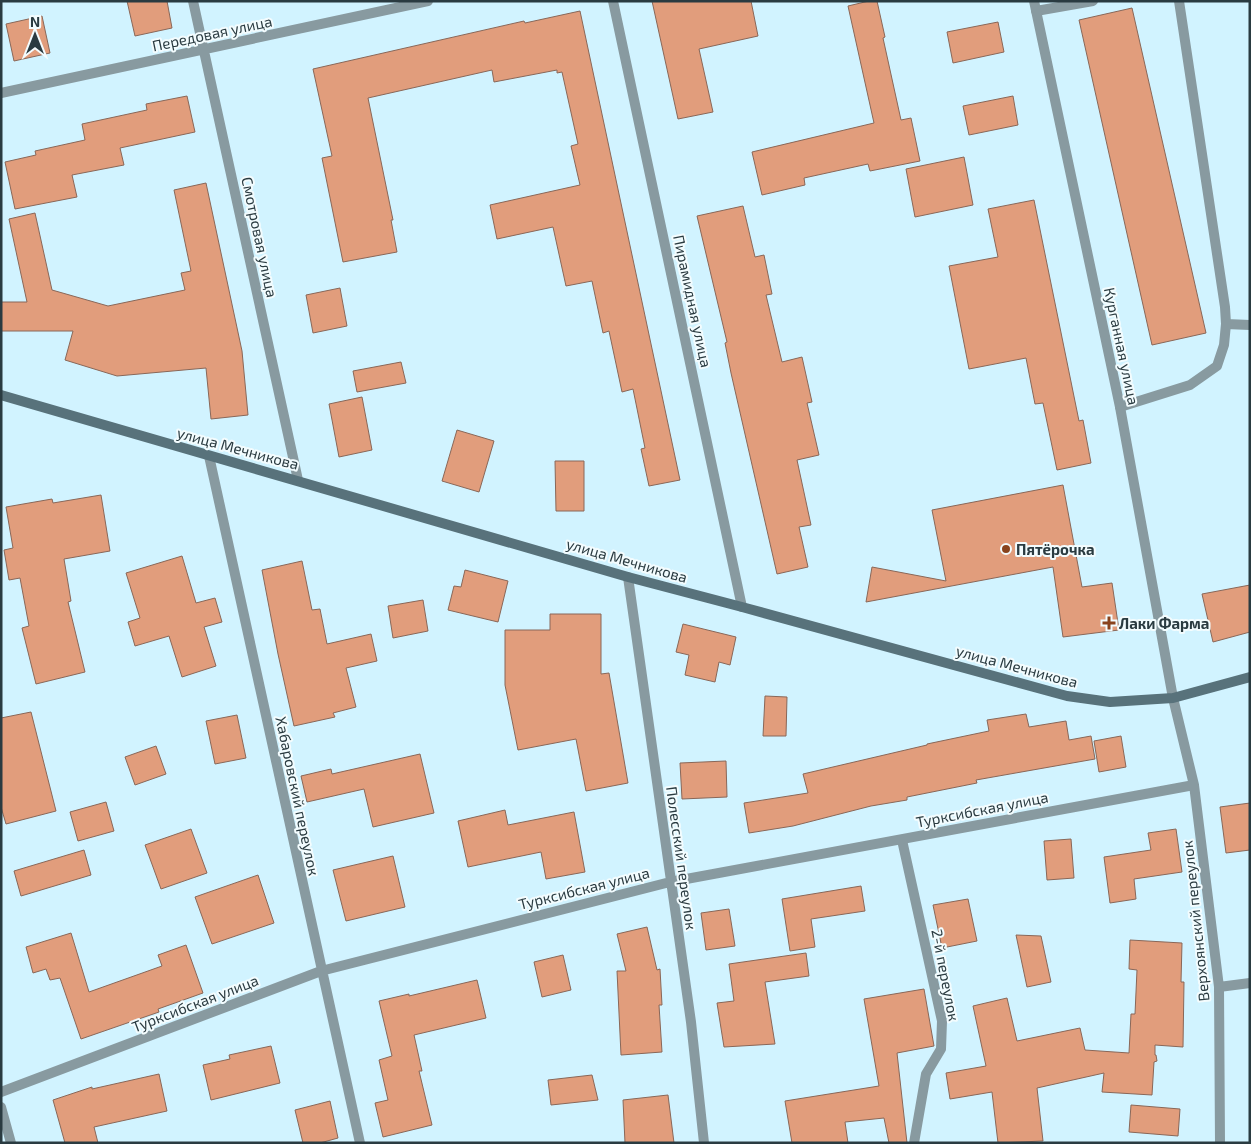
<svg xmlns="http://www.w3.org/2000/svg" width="1251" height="1144" font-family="'Exo 2',sans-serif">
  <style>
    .building { fill: #e19d7c; stroke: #896758 }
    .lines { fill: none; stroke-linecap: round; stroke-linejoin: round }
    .lane { stroke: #889aa0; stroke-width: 10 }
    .street { stroke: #889aa0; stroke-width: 10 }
    .secondary { stroke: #58727b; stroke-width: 10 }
    .poi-dot { fill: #89431d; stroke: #f3fcfe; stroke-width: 2 }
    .labels { text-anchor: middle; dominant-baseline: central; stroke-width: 4; stroke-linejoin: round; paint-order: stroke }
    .street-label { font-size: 15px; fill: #2a3b41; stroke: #f3fcfe }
    .poi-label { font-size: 15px; font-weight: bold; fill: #2a3b41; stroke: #f3fcfe; text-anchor: start }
  </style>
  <rect width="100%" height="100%" fill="#d1f3ff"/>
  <path class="building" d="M127 1H167L172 28 135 36Z
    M652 1H751L758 36 699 49 713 112 678 119Z
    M869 1H877L885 37 883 38 901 120 911 118 920 161 870 171 868 164 804 178 805 185 762 195 752 152 874 123 848 6Z
    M1132 8 1206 333 1152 345 1079 20Z
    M580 11 680 480 649 486 641 449 645 448 633 389 622 392 609 331 603 333 592 281 566 286 553 227 497 239 490 205 580 185 571 146 578 144 562 72 557 73V70L494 82 492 70 368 98 393 220H391L397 252 343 262 322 158 332 156 313 69 524 21 525 23Z
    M42 16 50 53 14 61 6 24Z
    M998 22 1004 52 953 63 947 32Z
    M187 96 195 132 120 148 124 165 72 175 77 197 15 209 5 162 36 155 35 151 85 140 82 124 147 110 146 104Z
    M1013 96 1018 125 969 135 963 106Z
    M964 157 973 205 915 217 906 169Z
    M206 183 242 351 248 415 211 419 206 368 117 376 65 360 73 331H1V302H27L9 219 35 213 52 290 108 306 185 290 181 273 191 271 174 190Z
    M1034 200 1079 421 1083 420 1091 463 1057 470 1043 403 1035 404 1026 358 969 369 949 266 998 257 988 209Z
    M743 206 755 257 764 255 772 294 766 295 782 362 802 357 812 402 807 403 819 455 797 460 811 525 799 527 808 567 777 574 731 373 725 343 727 342 697 216Z
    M340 288 347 326 313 333 306 295Z
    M401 362 406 383 357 392 353 371Z
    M362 397 372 450 339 457 329 404Z
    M457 430 494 441 479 492 442 481Z
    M555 461H584V511H556Z
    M1063 485 1082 587 1112 583 1119 630 1063 637 1053 567 866 602 872 567 946 581 932 510Z
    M101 495 110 551 64 559 71 601 68 602 85 672 36 684 22 628 29 626 20 578 9 580 4 550 13 548 6 507 52 499 53 503Z
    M182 556 196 603 215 598 222 622 204 627 216 666 182 677 169 636 135 646 128 622 140 618 126 573Z
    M302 561 312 610 320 609 327 644 371 634 377 661 346 668 356 707 333 713 335 717 294 726 278 654 262 570Z
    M465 570 508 581 498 622 448 610 454 586 461 587Z
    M1250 585V632L1213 642 1202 594Z
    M423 600 428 631 393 638 388 606Z
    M550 614H601V674L609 673 628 783 586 791 576 739 518 750 505 685V630H550Z
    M683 624 736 637 730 665 719 662 715 682 685 675 689 655 676 652Z
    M765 696 787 697 786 736H763Z
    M31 712 56 811 6 824 1 807V718Z
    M1026 714 1029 727 1066 721 1069 740 1091 736 1095 759 976 780 977 783 907 797V800L871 806 793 826 749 833 744 803 808 793 803 774 927 745V744L989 731 987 720Z
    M237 715 246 758 215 764 206 721Z
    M1121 736 1126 767 1099 772 1094 741Z
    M156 746 166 774 135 785 125 757Z
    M420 754 434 813 373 827 364 789 307 802 301 776 331 769 332 774Z
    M726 761 727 797 682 799 680 763Z
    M106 802 114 831 78 841 70 812Z
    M1250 803V850L1226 853 1220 807Z
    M505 810 508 825 574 812 585 872 546 879 541 852 468 867 458 821Z
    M191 829 207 873 161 889 145 845Z
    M1176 829 1182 872 1134 879 1136 899 1110 903 1104 857 1151 850 1148 833Z
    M1071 839 1074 878 1047 880 1044 841Z
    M84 850 91 875 21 896 14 871Z
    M393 856 405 907 346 921 333 870Z
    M258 875 274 923 212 944 195 897Z
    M861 886 865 911 811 919 815 947 790 951 782 899Z
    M968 899 977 941 942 948 933 905Z
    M729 909 735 946 706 950 701 913Z
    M647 927 657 970 660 969 662 1005H659L662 1052 621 1055 617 971H626L617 934Z
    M71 933 89 992 162 966 158 955 186 945 203 993 158 1009 159 1012 81 1039 60 978 50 980 46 969 33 973 26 947Z
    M1016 935 1041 936 1051 982 1027 987Z
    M1130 940 1182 943 1181 982H1184L1183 1047 1155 1045V1055H1156L1157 1061 1154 1062 1152 1095 1102 1092 1104 1073 1037 1088 1043 1141 998 1143 992 1092 950 1099 946 1073 986 1066 973 1006 1007 998 1017 1041 1080 1028 1085 1050 1129 1053 1131 1014H1135L1137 970 1129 969Z
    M806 953 809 976 765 982 775 1044 724 1047 717 1003 734 1001 729 964Z
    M563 955 571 990 542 997 534 962Z
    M477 980 486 1018 414 1035 422 1071H419L432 1125 383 1137 375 1103 388 1100 379 1060 392 1056 379 1001 409 994V996Z
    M924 989 934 1046 897 1053 907 1143H889L884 1118 845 1122 848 1143H792L785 1101 879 1086 864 999Z
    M271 1046 280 1083 211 1100 203 1065 230 1059 229 1055Z
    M159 1074 167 1111 94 1127 98 1143H65L53 1100 92 1087V1089Z
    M592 1075 598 1100 551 1105 548 1080Z
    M668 1095 674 1143H625L623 1100Z
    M330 1101 338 1138 320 1143H303L295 1110Z
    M1131 1105 1180 1109 1178 1136 1129 1132Z"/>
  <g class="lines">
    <path class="lane" d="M1036 11 1093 1
      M1226 324 1250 325
      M1120 407 1190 385 1217 366 1224 345 1226 324 1225 307 1179 1
      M902 840 942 1021 941 1049 926 1074 914 1143"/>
    <path class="street" d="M193 1 298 480
      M613 1 742 607
      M1034 1 1120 407 1173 698 1194 785 1219 987 1220 1143
      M1 93 428 1
      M209 456 360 1143
      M628 577 691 1022 704 1143
      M1219 987 1250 983
      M1 1092 321 971 670 882 1194 785
      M1 1107 11 1143"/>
    <path class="secondary" d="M1 395 628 577 742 607 1067 696 1110 702 1173 698 1250 677"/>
  </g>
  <g class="poi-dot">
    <circle cx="1006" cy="549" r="5"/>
    <path d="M1106.5 615.5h5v5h5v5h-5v5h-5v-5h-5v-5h5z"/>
  </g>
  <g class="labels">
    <g class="street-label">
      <text transform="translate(212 33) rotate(-12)">Передовая улица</text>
      <text transform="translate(260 237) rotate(78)">Смотровая улица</text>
      <text transform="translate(693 301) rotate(78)">Пирамидная улица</text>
      <text transform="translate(1122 346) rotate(78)">Курганная улица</text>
      <text transform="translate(238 448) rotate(15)">улица Мечникова</text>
      <text transform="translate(627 560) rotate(16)">улица Мечникова</text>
      <text transform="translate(1017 666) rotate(15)">улица Мечникова</text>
      <text transform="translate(298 796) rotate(78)">Хабаровский переулок</text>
      <text transform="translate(982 809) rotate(-11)">Турксибская улица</text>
      <text transform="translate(682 858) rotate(82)">Полесский переулок</text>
      <text transform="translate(584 888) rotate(-14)">Турксибская улица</text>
      <text transform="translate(1195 921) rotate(-96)">Верхоянский переулок</text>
      <text transform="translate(946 975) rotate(79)">2-й переулок</text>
      <text transform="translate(195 1003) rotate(-21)">Турксибская улица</text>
    </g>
    <g class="poi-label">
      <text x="1016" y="549">Пятёрочка</text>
      <text x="1119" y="623">Лаки Фарма</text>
    </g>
  </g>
  <rect width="1251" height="1144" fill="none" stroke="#2a3b41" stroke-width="5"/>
  <g transform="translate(35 35)" stroke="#f3fcfe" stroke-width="4" paint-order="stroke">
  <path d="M0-4L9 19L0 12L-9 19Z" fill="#2a3b41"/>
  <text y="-8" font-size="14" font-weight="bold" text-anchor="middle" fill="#2a3b41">N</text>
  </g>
</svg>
